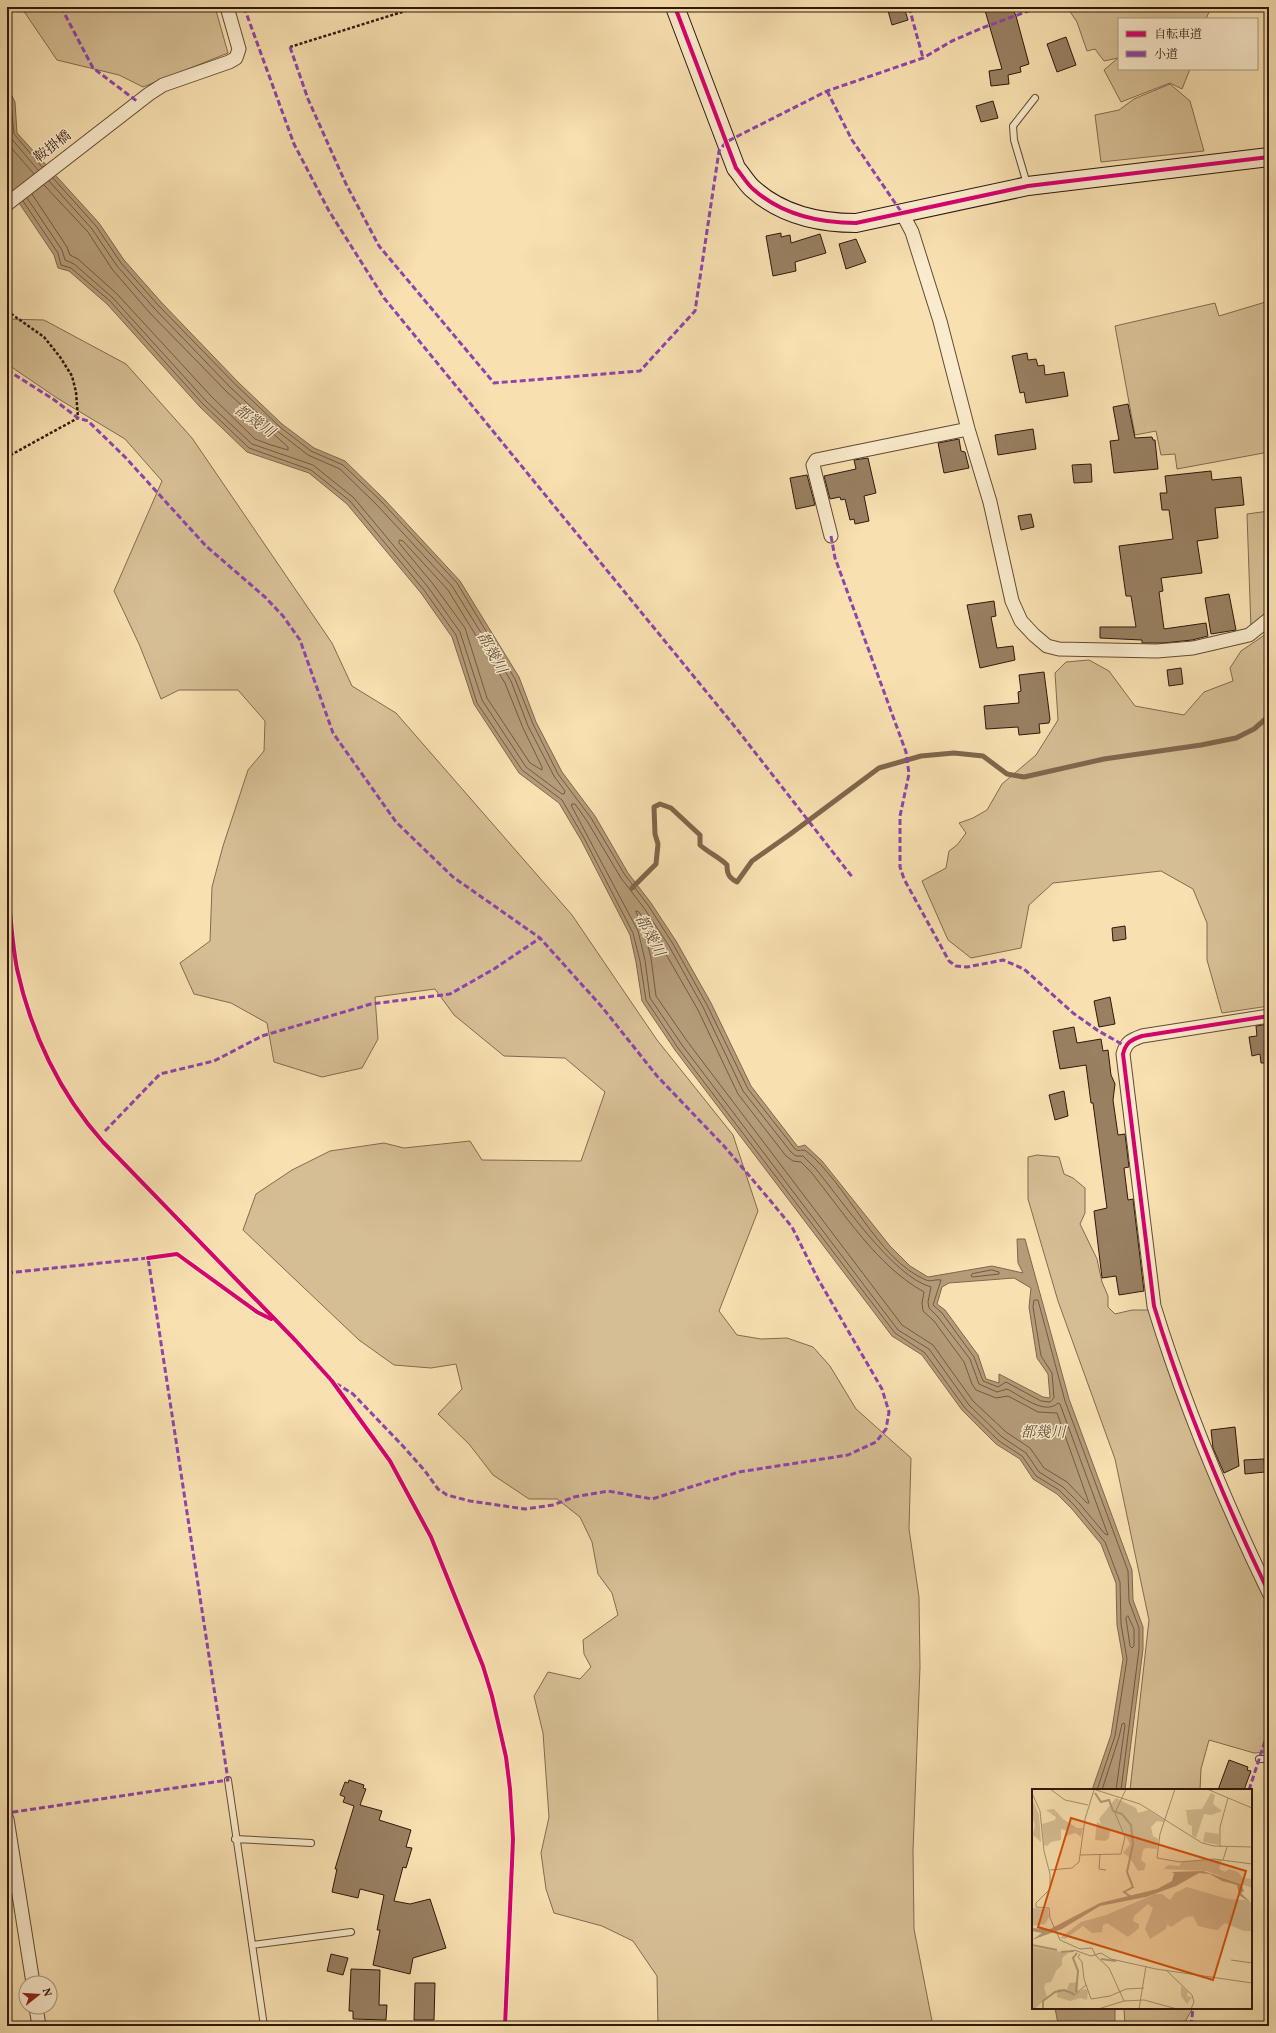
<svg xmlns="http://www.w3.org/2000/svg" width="1276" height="2033" font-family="Vollkorn,'Noto Serif JP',serif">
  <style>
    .green { fill: #d6be94; stroke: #826b50 }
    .water { fill: #b49c78; stroke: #7f674c; fill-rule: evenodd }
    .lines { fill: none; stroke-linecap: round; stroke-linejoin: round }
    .shore { stroke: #725a42; stroke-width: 1 }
    .stream { stroke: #7f674c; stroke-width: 5 }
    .building { fill: #988061; stroke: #2f180b }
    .lane-casing { stroke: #614a34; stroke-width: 8 }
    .street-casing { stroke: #614a34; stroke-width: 15 }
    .secondary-casing { stroke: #2f180b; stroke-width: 20 }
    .path { stroke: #2f180b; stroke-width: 2.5; stroke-dasharray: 3 2; stroke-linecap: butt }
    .lane { stroke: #faebcc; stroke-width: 6 }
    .street { stroke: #faebcc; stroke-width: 13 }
    .secondary { stroke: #faebcc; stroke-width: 18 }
    .quiet { stroke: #8e44ad; stroke-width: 3; stroke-dasharray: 6 3; stroke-linecap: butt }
    .cycleway-casing { stroke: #faebcc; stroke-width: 6 }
    .cycleway { stroke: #d6006c; stroke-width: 4 }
    .labels { text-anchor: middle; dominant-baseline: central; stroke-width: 3; stroke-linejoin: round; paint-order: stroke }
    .street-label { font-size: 14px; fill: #2f180b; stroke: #faebcc }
    .water-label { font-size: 15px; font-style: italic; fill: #644d37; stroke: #faebcc }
    .inset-river { fill: none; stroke: #b49c78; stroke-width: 2 }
    .inset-road { fill: none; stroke: #a8906e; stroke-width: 1 }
    .view { fill: #d6520c; fill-opacity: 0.15; stroke: #d6520c; stroke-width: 2 }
    .inset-edge { fill: none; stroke: #2f180b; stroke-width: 2 }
  </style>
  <rect width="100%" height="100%" fill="#f8e0b0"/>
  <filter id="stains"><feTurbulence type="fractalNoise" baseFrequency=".005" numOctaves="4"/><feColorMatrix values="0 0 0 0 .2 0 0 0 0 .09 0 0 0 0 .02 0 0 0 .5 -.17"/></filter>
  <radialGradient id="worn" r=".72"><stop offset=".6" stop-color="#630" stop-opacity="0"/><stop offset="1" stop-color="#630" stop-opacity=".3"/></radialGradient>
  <path class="green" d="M21 7H215L228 53 143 87 119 75 57 60Z
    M1067 7H1120L1123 10 1124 7H1211L1206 19H1119V69H1190L1182 89 1170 83 1121 102 1104 70 1118 58 1104 61 1095 49 1087 51 1077 22Z
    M1170 84 1190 101 1204 151 1101 162 1095 115 1119 110 1134 99Z
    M1269 301V452L1177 469 1175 454 1161 455 1156 431 1135 435 1115 326 1215 303 1219 316Z
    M7 319 44 320 126 364 192 438 332 643 352 686 396 713 572 915 657 1040 733 1135 758 1211 719 1311 737 1335 761 1339 787 1338 813 1347 830 1366 856 1409 911 1458 909 1529 919 1597 920 1667 913 1851 914 1929 933 2026H658L657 1976 633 1941 602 1926 554 1913 546 1889 541 1853 549 1817 543 1733 534 1696 548 1672 580 1679 591 1667 584 1654 583 1640 618 1615 612 1593 598 1574 592 1542 580 1517 557 1499H529L493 1475 469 1444 438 1414 462 1389 456 1364 431 1368 394 1365 359 1340 243 1230 256 1194 292 1170 330 1151 384 1143 404 1148 470 1141 482 1160 581 1161 605 1092 565 1058 504 1056 454 1015 435 989 375 997 378 1039 362 1068 322 1077 274 1062 267 1023 231 1003 194 994 180 963 210 941 212 887 223 846 248 770 264 751 265 721 238 690H179L161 699 139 644 114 591 162 481 125 439 57 398 7 364Z
    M1269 511V613L1251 629 1247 514Z
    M1269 632V1006L1222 1013 1207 960V923L1193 889 1161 871 1053 883 1029 905 1021 948 971 958 948 940 922 881 946 868 949 851 957 845 966 833 959 823 973 818 987 810 1002 784 1036 755 1058 720 1055 673 1066 662 1089 660 1109 671 1135 706 1184 715 1204 692 1233 681 1230 668 1241 651Z
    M1037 1155 1059 1157 1064 1174 1073 1178 1085 1188V1213L1080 1224 1097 1259 1102 1282 1108 1296V1307L1115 1314 1132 1310H1147L1160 1319 1201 1428 1269 1583V1752L1254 1753 1209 1740 1201 1769 1200 1790H1130L1149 1620 1115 1459 1058 1301 1028 1199V1157Z
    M1124 2008H1193L1186 2020 1187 2026H1125Z"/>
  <path class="water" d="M7 86 15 102 17 133 99 223 124 260 161 302 238 382 282 424 314 448 345 461 384 499 460 581 519 677 536 722 562 772 595 816 628 873 651 903 676 941 711 1003 751 1086 798 1147 805 1145 822 1161 890 1246 910 1266 928 1277 992 1266 1023 1273 1018 1263 1017 1239H1025L1069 1399 1132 1570 1133 1600 1143 1627V1649L1125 1790H1092L1111 1735 1123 1659 1117 1625 1116 1583 1101 1544 1072 1509 1057 1494 1033 1479 1020 1459 996 1444 962 1410 922 1355 892 1336 675 1050 642 1001 636 962 630 935 581 840 559 803 519 773 474 704 452 637 421 593 347 504 309 473 247 452 200 407 107 304 69 271 58 268 54 255 7 185ZM1014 1278 1031 1288 1029 1307 1037 1358 1048 1374 1050 1398 1043 1397 999 1374V1383L986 1379 978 1355 945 1310 937 1304 942 1287 949 1283Z
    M1055 2008H1115V2023L1112 2026H1056L1058 2024Z"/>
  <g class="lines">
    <path class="shore" d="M7 95 11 104 14 134 42 167
      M7 113 10 137 38 170
      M7 143 34 174
      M53 178 96 226 121 263 158 305 235 384 280 427 311 451 343 465 381 501 457 583 515 679 533 724 558 774 591 818 625 875 648 905 673 944 707 1005 748 1089 795 1149C799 1152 802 1149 806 1151 847 1183 877 1260 926 1280 930 1282 936 1279 941 1280L933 1305 942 1313 974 1357 983 1381 998 1387 1006 1382 1041 1401 1050 1402 1054 1398 1052 1373 1041 1356 1033 1307 1034 1300H1038L1065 1401 1128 1571 1129 1601 1139 1628V1649L1121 1790
      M32 194 67 247 70 255 78 259 117 294 211 396 255 439 271 445 288 450V447L227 392 149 312 112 269 88 232 44 185
      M27 198 62 250 65 260 74 264 113 298 206 401 252 444 313 465 354 498 428 587 460 632 482 700 526 767 562 794H564L565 791 554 776 528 726 511 681 452 586 377 505 340 469 308 455 276 430 231 388 154 308 117 266 92 229 49 181
      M23 201 58 253 61 265 71 268 110 301 203 404 249 448 311 470 350 501 424 590 456 635 477 703 522 770 562 800 584 838 633 933 640 961 646 1000 678 1048 895 1333 925 1353 965 1408 999 1441 1022 1456 1036 1476 1059 1490 1075 1506 1105 1542 1120 1582 1121 1624 1127 1659 1115 1736 1097 1790
      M400 540 403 541 448 590 505 683 523 728 542 767V770L530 763 487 698 465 628 433 584 399 543Z
      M572 804H575L587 821 621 878 644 908 669 946 703 1007 743 1091 791 1152 796 1156H803L815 1168C841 1199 893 1277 931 1287L928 1302 929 1308 938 1317 970 1359 979 1384 997 1392 1007 1389C1020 1395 1045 1416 1058 1403L1060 1404 1108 1535 1105 1534 1079 1503 1063 1487 1039 1472 1026 1453 1002 1437 969 1405 929 1349 898 1330 682 1045 650 998 645 960 638 931 572 807Z
      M636 911 639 912 663 949 698 1010 738 1094 786 1156 793 1161 801 1162 811 1172C844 1213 877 1266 924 1292L922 1303 923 1311 934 1321 964 1362 972 1384 976 1390 996 1398 1008 1396 1038 1412 1057 1413 1089 1503H1087L1067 1482 1044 1468 1030 1448 1006 1432 973 1401 933 1345 902 1325 687 1041 656 996 651 958 644 930Z
      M992 1270 999 1272V1274L973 1277 971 1276 972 1274Z
      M1128 1616 1134 1629V1646L1132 1648 1130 1646 1126 1618Z
      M1102 1790 1119 1737 1122 1724 1124 1723 1125 1725 1116 1790"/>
    <path class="stream" d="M632 888 656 864 658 844 655 834 654 807 660 804 671 808 700 835V845C709 853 719 857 727 865 727 874 729 878 737 882L752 861 789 835 879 768 921 756 954 753 983 756 1007 774 1024 777 1104 759 1201 745 1236 738 1254 729 1269 716"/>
  </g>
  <path class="building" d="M887 7H904L908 20 892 25Z
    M984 7H1012L1016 16 1029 64 1020 67 1021 72 1008 75 1009 84 991 86 989 71 1002 69Z
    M1066 37 1076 65 1057 72 1047 44Z
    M993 101 998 118 981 122 976 106Z
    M781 233V237L790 235 791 243 820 234 826 253 795 262 796 271 773 276 766 236Z
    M856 239 866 262 846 269 839 244Z
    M1027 353 1028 360 1036 359 1038 366 1044 365 1045 375 1064 372 1068 396 1026 403 1024 392 1020 393 1012 356Z
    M1128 404 1135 438 1152 437 1153 440H1155L1158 469 1114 473 1110 441 1119 440 1113 407Z
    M1033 429 1036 449 998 455 995 435Z
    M959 439 961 451 965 452 969 468 944 473 938 443Z
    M868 458 876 493 864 496 869 521 855 524 854 519 850 520 845 499 841 500 840 497 830 499 824 476 856 469 854 460Z
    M1091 464 1092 482 1074 483 1072 465Z
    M1211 471 1212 480 1241 477 1244 505 1215 508 1218 538 1197 541 1202 573 1161 578 1163 591 1159 592 1164 629 1206 623 1208 636 1192 640 1163 643H1142V640L1100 638V627H1136L1131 596H1126L1119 546 1173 539 1169 510H1162L1160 493H1167L1165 476Z
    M807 475 815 505 796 509 790 478Z
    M1031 514 1034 527 1021 530 1018 516Z
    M1229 594 1236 630 1211 634 1205 598Z
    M994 601 996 616 991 617 997 648 1013 646 1015 660 980 668 967 605Z
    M1181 668 1183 684 1169 686 1167 670Z
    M1044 672 1050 719 1049 723 1039 724 1040 733 1019 735 1018 727 986 729 984 706 1019 703 1018 692 1021 691 1019 675Z
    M1125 926 1126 939 1113 941 1112 928Z
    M1110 997 1115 1024 1099 1027 1094 1001Z
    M1269 1024V1063H1261L1260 1054 1252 1056 1249 1037 1257 1036 1256 1026Z
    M1074 1027 1077 1043 1101 1039 1103 1051 1108 1050 1111 1075 1115 1084 1113 1100 1118 1135 1125 1134 1129 1167 1124 1168 1128 1200 1133 1199 1144 1291 1119 1295 1116 1276 1102 1278 1094 1211 1107 1208 1093 1103H1091L1086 1065 1060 1069 1053 1031Z
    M1064 1091 1068 1116 1055 1120 1049 1095Z
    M1235 1427 1239 1466 1224 1473 1213 1448 1211 1430Z
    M1264 1459 1265 1472 1245 1474 1244 1460Z
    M1229 1760 1248 1767 1247 1770 1251 1771 1244 1790H1218Z
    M349 1780 364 1785 363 1788 366 1789 360 1805 382 1811 379 1820 411 1830 406 1847 412 1848 406 1868 403 1867 394 1901 410 1904 430 1899 446 1948 413 1958 410 1974 373 1965 380 1930H377L384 1895 360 1889 358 1898 332 1892 337 1869H335L354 1806 343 1802 345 1797 340 1795 345 1782 348 1783Z
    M331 1954 348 1958 343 1975 327 1971Z
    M351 1969 380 1970 379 2005H387L386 2020 353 2019V2011H349Z
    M415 1983H435L434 2020H414Z"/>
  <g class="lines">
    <defs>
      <path id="lane" d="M1027 184 1014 140 1013 126 1035 98
        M1259 1759H1269
        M228 1780 264 2026
        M235 1839 311 1843
        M252 1945 351 1932"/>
      <path id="street" d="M7 204 149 94 163 85 229 62 236 58 239 49 227 7
        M902 213 912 232 940 321 968 429 990 502 1012 601 1021 621 1034 635 1047 646 1059 649 1157 651 1193 648 1249 635 1269 619
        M831 536 813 465 816 460 968 429
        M1269 1016 1142 1036C1131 1040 1126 1042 1123 1054L1154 1306C1184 1404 1224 1500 1269 1593
        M7 1819 33 1983
        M36 2007 39 2026"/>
      <path id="secondary" d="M675 7 736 168C742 175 747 184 753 189 782 215 819 223 856 223L1028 186 1269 157"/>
    </defs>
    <use href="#lane" class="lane-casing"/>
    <use href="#street" class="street-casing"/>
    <use href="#secondary" class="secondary-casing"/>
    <path class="path" d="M290 47 418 7
      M7 311 44 337 60 357 72 376 76 392 78 418 7 457"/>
    <use href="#lane" class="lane"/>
    <use href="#street" class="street"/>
    <use href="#secondary" class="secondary"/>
    <path class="quiet" d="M61 7 93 68 138 102
      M244 7 294 144 329 211 384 298 736 728 853 878
      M909 7 923 58
      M290 47 308 99 346 184 379 246 494 383 640 371 695 311 719 151 726 142 827 91 923 58 952 41 982 28 1039 7
      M827 91 852 140 902 213
      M7 370 53 399 78 418 88 421 125 457 206 546 265 597 283 616 300 640 333 733 396 822 453 877 540 938 602 1007 657 1076 724 1146 769 1199 792 1227 818 1279 882 1389 889 1412 886 1429 876 1442 848 1455 739 1472 652 1499 608 1491 574 1497 553 1505 525 1509 470 1501 447 1495 438 1489 425 1471 401 1444 353 1394 337 1384
      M831 536 835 558 906 752 909 774 900 816V867L904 879 949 961 956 966 967 967 1003 960 1024 969 1073 1013 1097 1030 1125 1046
      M105 1131 160 1074 214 1061 262 1036 371 1004 450 994 494 969 540 938
      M7 1273 148 1258 228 1780 7 1813
      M1249 1790 1269 1729
      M1191 2026 1193 2008"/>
    <defs>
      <path id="cycleway" d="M675 7 736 168C742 175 747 184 753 189 782 215 819 223 856 223L1028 186 1269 157
        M7 869C9 903 11 936 17 969 31 1033 60 1094 103 1142L296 1341 332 1381 390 1461 431 1537 483 1666 492 1696 506 1757 510 1789 513 1839 505 2026
        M1269 1016 1142 1036C1131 1040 1126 1042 1123 1054L1154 1306C1184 1404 1224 1500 1269 1593
        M148 1258 177 1254 257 1312 271 1319"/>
    </defs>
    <use href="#cycleway" class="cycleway-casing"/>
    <use href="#cycleway" class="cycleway"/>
  </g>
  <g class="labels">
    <g class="street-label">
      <text transform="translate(53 147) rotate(-38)">鞍掛橋</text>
    </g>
    <g class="water-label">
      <text transform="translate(254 422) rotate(35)">都幾川</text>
      <text transform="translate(491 653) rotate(61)">都幾川</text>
      <text transform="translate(649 936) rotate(62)">都幾川</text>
      <text x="1043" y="1433">都幾川</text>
    </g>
  </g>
  <g transform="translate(1032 1789)">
    <rect width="220" height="220" fill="#f8e0b0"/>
    <path d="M179 4 183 6 181 15 190 22 179 26 172 25 164 49 160 46V37L156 35 154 21 170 20ZM0 9 7 26 9 53 1 46 3 36 0 27ZM84 9 104 19 106 24 116 21 132 31V33L125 32 119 38 121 47 126 50V53L125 60 114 59 111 61 109 71 114 75 112 81 106 82 98 69 91 64 98 55 87 35 93 47 78 40 77 49 73 52 63 51 65 33 69 35 67 30ZM22 20 31 30 45 39H51L49 48 44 44 34 47 36 42 29 40V51L19 53 15 57 12 56 10 35 23 31 24 28 14 21ZM173 43 187 45V56L171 53ZM179 70 190 71 187 80 193 83 197 80 206 83 211 89 220 90V99L175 82 132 80 136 76 147 77 150 73ZM155 98 196 110 213 111 220 115V142H212L193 134 185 141 179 140 166 137 161 127 154 128 139 138 135 135 134 140 118 150 113 140 121 119 116 115 102 127 101 132 107 135V139L96 148 75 134 71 136 70 143 60 144 51 137 33 150 28 149 49 133 74 126 123 105H130L138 111 143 104ZM0 119 16 120 17 128 13 135 0 137ZM0 158 36 164 30 169V176L24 182 19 193 14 194 12 198 15 208 3 220H0ZM46 193V203L52 200 56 201 55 211 48 209 38 212 25 208 26 200 35 201 37 194ZM149 197 156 203 155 207 160 208 155 215 149 207Z" fill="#d6be94"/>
    <path d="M171 82 209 95 212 102 209 104 220 115 207 106 205 96 190 92 178 85 167 84 144 97 114 108 68 117 30 140 0 151 10 144 0 142V139L18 140 68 114 125 100 140 92 142 84 139 83Z" fill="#b49c78"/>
    <path class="inset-river" d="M63 4 69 13 77 11 81 22 90 25 99 36 101 55 95 83 101 98 92 103 99 108M0 156 25 161M29 163 42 162M69 170 84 172M44 203 46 182 41 169 45 164M11 220V212L23 203 32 201 42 205"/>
    <path class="inset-road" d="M18 0 33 11 56 16M61 0 108 15 170 54 182 57 220 58M143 0 128 45 125 69 148 73 182 70 220 75M175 0 220 19M0 4 8 22 12 62 18 85V100L4 114V118L17 119 18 129 28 151 48 160 60 159 64 167 77 179 92 212M188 58V38L196 9M48 66 89 65 93 48 83 24 94 0M68 66 67 80 74 81M191 71 195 58M18 81 40 79 47 73 53 30 62 1M42 161 59 167 69 164 79 170 124 180 220 194M48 165 46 168 50 173 52 190 59 210 78 207 94 200 112 199M199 171 220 174M135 182 160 206 162 213 159 220M41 207 54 196M66 220 92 212 112 211 145 220M107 220 114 177"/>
    <path class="view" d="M39 29 214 82 181 191 6 138Z"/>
    <rect width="220" height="220" class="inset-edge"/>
  </g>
  <rect width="1276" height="2033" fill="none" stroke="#f8e0b0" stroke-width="24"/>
  <rect x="8" y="8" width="1260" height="2017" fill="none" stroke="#2f180b" stroke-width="2"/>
  <rect x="12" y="12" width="1252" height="2009" fill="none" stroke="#2f180b"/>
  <rect x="1118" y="18" width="140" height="52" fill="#faebcc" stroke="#a9977f"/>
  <rect x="1126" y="31" width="20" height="6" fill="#d6006c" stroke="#a9977f"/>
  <text x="1154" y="38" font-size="12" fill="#2f180b">自転車道</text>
  <rect x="1126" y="51" width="20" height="6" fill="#8e44ad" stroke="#a9977f"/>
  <text x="1154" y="58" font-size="12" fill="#2f180b">小道</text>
  <g transform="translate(38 1995) rotate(73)"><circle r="19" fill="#faebcc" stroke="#a9977f"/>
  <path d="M0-3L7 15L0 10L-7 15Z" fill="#8f2418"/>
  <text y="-6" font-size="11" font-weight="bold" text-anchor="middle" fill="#2f180b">N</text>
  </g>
  <rect width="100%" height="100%" filter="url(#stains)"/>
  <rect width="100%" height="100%" fill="url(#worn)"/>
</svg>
